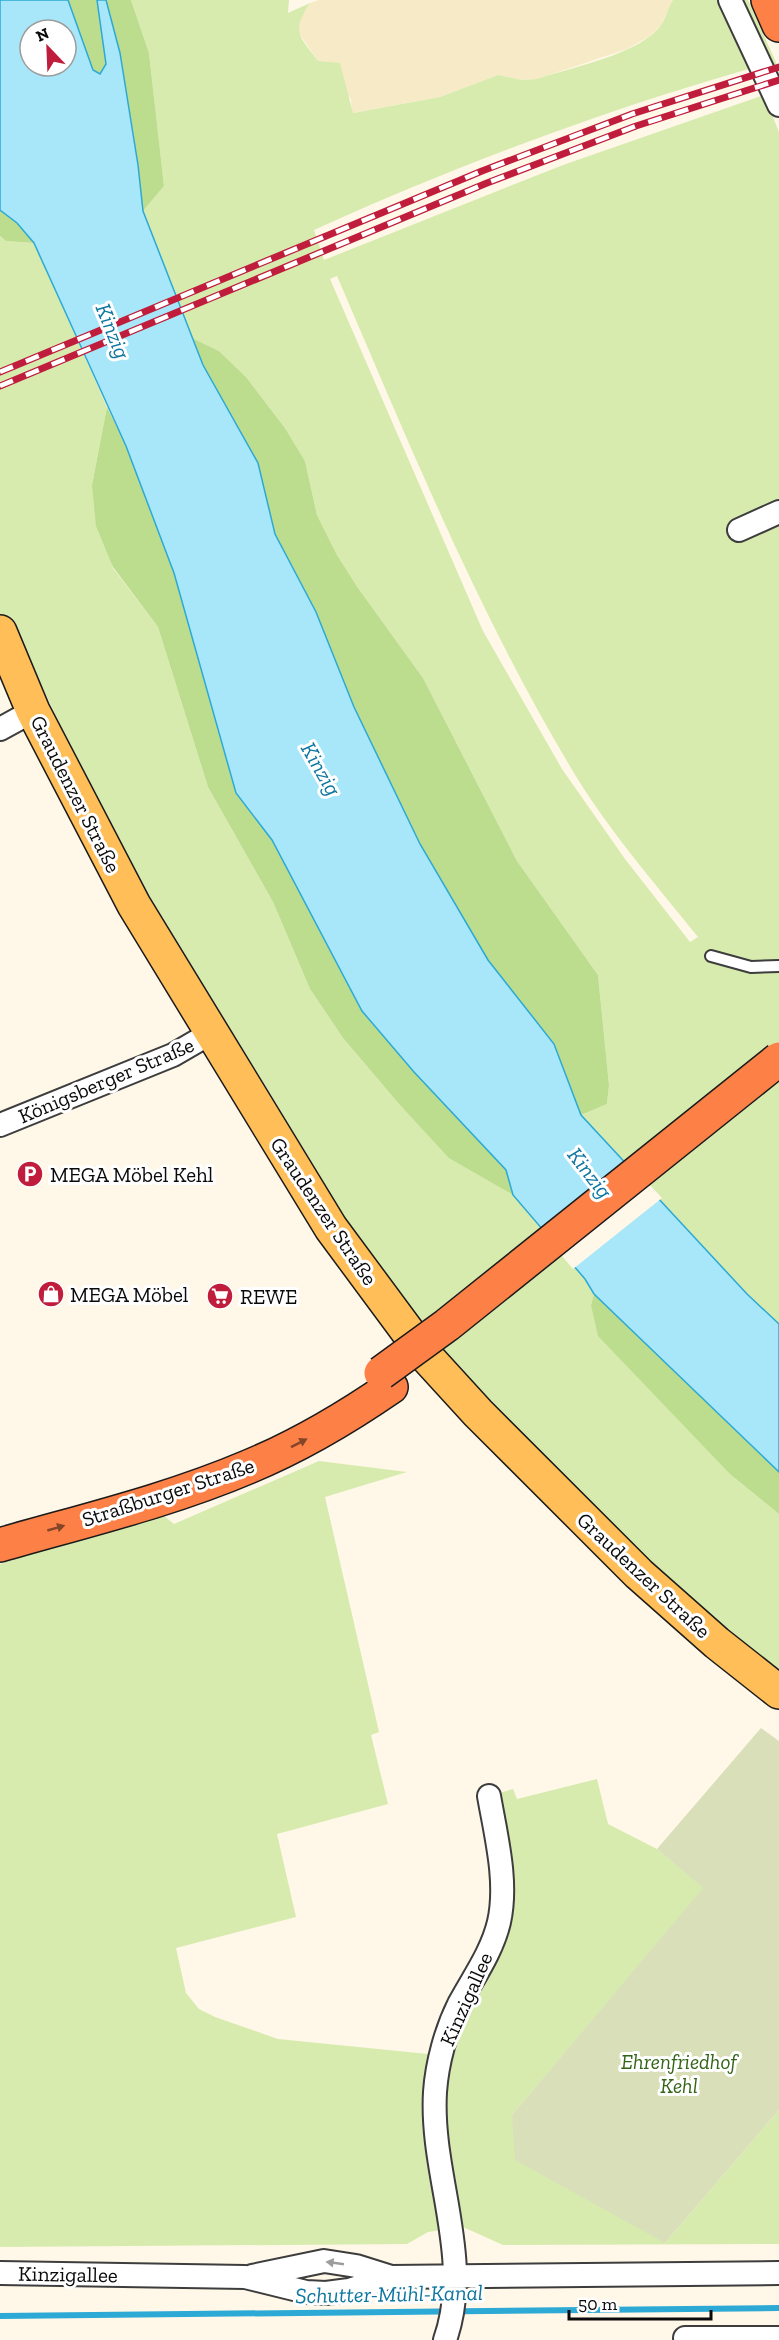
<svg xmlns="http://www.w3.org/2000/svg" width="779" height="2340" font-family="'Zilla Slab',serif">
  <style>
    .farmland { fill: #f6ebc6 }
    .green { fill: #d7ebaf; fill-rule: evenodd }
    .forest { fill: #bcdc8e }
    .cemetery { fill: #d9e0b9 }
    .water { fill: #a8e7f9; stroke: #2ca9d4; stroke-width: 1.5; fill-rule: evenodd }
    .pier { fill: #fff7e7 }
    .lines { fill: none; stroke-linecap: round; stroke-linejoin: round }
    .stream { stroke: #2ca9d4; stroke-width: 6 }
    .lane-casing { stroke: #3d3d3d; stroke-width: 14 }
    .street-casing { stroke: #3d3d3d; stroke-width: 26 }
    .primary-casing { stroke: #1b1b1b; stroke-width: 36 }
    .highway-casing { stroke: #1b1b1b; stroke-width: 36 }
    .lane { stroke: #fff; stroke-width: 10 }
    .street { stroke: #fff; stroke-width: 22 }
    .primary { stroke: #ffbe57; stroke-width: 33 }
    .highway { stroke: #fd8047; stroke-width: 33 }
    .rail-casing { stroke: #c01c3c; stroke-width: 7 }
    .rail { stroke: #fff; stroke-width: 4.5; stroke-dasharray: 14; stroke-linecap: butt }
    .highway-bridge-casing { stroke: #1b1b1b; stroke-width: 36; stroke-linecap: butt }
    .highway-bridge { stroke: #fd8047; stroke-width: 33 }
    .oneway { fill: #844528 }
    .oneway2 { fill: #9d9d9d }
    .labels { text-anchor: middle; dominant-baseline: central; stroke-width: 6; stroke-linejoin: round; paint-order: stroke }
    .street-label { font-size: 21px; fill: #0a0a0a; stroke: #fff }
    .poi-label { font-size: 21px; fill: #0a0a0a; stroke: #fff; text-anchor: start }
    .park-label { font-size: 21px; font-style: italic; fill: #336418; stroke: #fff }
    .water-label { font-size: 22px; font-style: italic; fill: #0e76a0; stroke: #fff }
  </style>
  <rect width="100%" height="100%" fill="#fff7e7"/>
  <path class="farmland" d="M319 0H673L661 25 650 36 627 49 537 79 522 80 498 75 440 97 352 113 351 99 318 61 299 33V21L310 3Z"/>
  <path class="green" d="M131 0H289L288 13 310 3C291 32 299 35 318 61L340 63 353 113 440 97 498 75 522 80 537 79C569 68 641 54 661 25 666 18 668 8 673 0H717L752 68C605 110 455 166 314 230L324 260 563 165 764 95 779 132V1324L747 1294 581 1115 607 1104 609 1085 598 975 517 861 423 678 358 588 337 555 317 515 305 461 285 428 246 377 219 351 192 338 143 211 164 186 149 53ZM337 276C408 441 476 608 568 763 604 825 653 881 698 937L690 942 625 859 562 769 483 631 330 279Z
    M735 0H748L779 69V89Z
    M0 236 6 241 34 243 107 407 92 485 113 568 158 627 208 787 273 902 310 989 343 1038 399 1104 450 1158 513 1195 585 1279 594 1294 591 1305 731 1475 779 1514V1677L686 1600 464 1386 342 1223 181 968 67 741 33 666 24 669 0 614Z
    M319 1461 407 1472 325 1497 379 1732 371 1735 388 1804 277 1834 296 1917 176 1948 186 1993 199 2009 215 2017 278 2039 428 2054 442 2015 475 1954 493 1907 489 1796 513 1789 517 1799 597 1779 608 1824 657 1849 704 1888 512 2115 665 2243 779 2110V2244L503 2245 463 2227 428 2232 407 2244 0 2247V1564L158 1511 174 1524Z"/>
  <path class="forest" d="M68 0H97L106 64 100 74 93 70Z
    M106 0H131L149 53 164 186 143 211C136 140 124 69 106 0Z
    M0 210 17 223 34 243 6 241 0 236Z
    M192 338 219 351 246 377 285 428 305 461 317 515 337 555 358 588 423 678 517 861 598 975 609 1085 607 1104 581 1115 554 1044 488 960 420 844 354 707 316 612 275 534 258 463 203 365Z
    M107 407 126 446 174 573 236 793 272 840 362 1011 414 1072 506 1170 513 1195 449 1158 399 1104 343 1038 310 989 273 902 208 787 158 627 113 567 96 526 92 485Z
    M594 1294 779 1472V1514L731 1475 598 1336 591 1305Z"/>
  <path class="cemetery" d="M761 1728 779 1741V2110L665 2243 515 2160 512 2115 703 1888 657 1849Z"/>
  <path class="water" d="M0 0H68L93 70 100 74 106 64 97 0H106L120 53 138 165 143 211 203 365 258 463 275 534 316 612 354 707 420 844 488 960 554 1044 581 1115 747 1294 779 1324V1472L594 1294 585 1279 513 1195 506 1170 414 1072 362 1011 272 840 236 793 174 573 126 446 34 243 17 223 0 210ZM30 30H66V66H30Z"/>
  <path class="pier" d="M626 1159 662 1198 573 1269 539 1229Z"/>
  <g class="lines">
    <path class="stream" d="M0 2316 779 2308"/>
    <defs>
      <path id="lane" d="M711 956 751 967 779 966"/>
      <path id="street" d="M730 0 779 105
        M739 530 779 512
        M0 729 33 711
        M0 1125 173 1055 211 1033
        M0 2273 245 2277 306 2292 326 2293 349 2290 391 2277 779 2273
        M252 2276 324 2261 356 2266 391 2277
        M685 2338H779
        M445 2340C474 2257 430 2176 435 2092 437 2063 446 2030 459 2004 473 1978 492 1952 499 1922 508 1882 496 1836 489 1796"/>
      <path id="primary" d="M0 632 33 711 134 905 331 1228 425 1355 478 1413 639 1574 717 1643 779 1692"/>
      <path id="highway" d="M768 0 779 25
        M0 1545C83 1521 168 1501 248 1467 299 1446 346 1418 391 1387"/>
    </defs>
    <use href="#lane" class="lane-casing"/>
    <use href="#street" class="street-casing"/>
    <use href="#primary" class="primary-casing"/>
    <use href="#highway" class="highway-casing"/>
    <use href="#lane" class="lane"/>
    <use href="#street" class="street"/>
    <use href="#primary" class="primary"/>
    <use href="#highway" class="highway"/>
    <defs>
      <path id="rail" d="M0 372 482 171 632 114 779 67
        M0 386 487 183 636 126 779 80"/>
    </defs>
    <use href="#rail" class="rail-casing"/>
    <use href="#rail" class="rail"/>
    <defs>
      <path id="highway-bridge" d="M381 1373 447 1325 779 1059"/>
    </defs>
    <use href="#highway-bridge" class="highway-bridge-casing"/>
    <use href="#highway-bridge" class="highway-bridge"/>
  </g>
  <defs><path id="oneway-solid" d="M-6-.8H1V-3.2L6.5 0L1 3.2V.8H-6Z" transform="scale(1.5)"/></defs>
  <g class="oneway">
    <use href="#oneway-solid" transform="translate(299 1443) rotate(-27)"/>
    <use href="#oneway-solid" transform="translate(56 1528) rotate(-16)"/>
  </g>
  <use class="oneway2" href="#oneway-solid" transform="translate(335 2263) rotate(-172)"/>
  <defs>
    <symbol id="parking-disc" viewBox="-11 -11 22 22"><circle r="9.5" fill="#c01c3c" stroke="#fff"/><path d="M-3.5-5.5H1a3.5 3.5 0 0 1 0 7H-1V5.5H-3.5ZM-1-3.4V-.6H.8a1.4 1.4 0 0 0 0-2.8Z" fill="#fff"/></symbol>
    <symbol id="shop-disc" viewBox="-11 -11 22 22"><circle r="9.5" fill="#c01c3c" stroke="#fff"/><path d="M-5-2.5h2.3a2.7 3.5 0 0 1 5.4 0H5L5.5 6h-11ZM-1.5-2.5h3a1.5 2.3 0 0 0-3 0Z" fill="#fff"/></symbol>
    <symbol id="supermarket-disc" viewBox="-11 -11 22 22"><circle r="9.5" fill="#c01c3c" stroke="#fff"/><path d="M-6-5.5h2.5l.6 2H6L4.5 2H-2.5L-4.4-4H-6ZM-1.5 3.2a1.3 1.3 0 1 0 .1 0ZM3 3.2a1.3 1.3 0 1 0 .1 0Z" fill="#fff"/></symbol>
  </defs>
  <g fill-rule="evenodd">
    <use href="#parking-disc" x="15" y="1159" width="30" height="30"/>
    <use href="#shop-disc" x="36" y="1279" width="30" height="30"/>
    <use href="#supermarket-disc" x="205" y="1281" width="30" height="30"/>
  </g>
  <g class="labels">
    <g class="street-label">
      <text transform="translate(76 794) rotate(63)">Graudenzer Straße</text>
      <text transform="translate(106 1080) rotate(-23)">Königsberger Straße</text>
      <text transform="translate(324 1211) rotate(56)">Graudenzer Straße</text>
      <text transform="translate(168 1492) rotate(-18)">Straßburger Straße</text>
      <text transform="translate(644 1575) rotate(43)">Graudenzer Straße</text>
      <text transform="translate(466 1999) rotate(-66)">Kinzigallee</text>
      <text transform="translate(68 2274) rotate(1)">Kinzigallee</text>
    </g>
    <g class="poi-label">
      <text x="50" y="1174">MEGA Möbel Kehl</text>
      <text x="70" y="1294">MEGA Möbel</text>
      <text x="240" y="1296">REWE</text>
    </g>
    <g class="park-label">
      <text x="679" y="2061">Ehrenfriedhof<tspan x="679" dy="24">Kehl</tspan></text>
    </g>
    <g class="water-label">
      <text transform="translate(113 331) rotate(68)">Kinzig</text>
      <text transform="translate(321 769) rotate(60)">Kinzig</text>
      <text transform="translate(590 1173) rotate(52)">Kinzig</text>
      <text transform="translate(389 2294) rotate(-1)">Schutter-Mühl-Kanal</text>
    </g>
  </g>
  <g transform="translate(48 48) rotate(337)"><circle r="28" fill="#ffffff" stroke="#9d9d9d" stroke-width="1.5"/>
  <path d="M0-4.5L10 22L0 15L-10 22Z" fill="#c01c3c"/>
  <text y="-9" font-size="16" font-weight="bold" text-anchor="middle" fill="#0a0a0a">N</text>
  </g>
  <path d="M569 2310v9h142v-9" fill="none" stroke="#0a0a0a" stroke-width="3"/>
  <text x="578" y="2310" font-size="18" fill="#0a0a0a" stroke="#ffffff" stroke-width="4.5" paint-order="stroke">50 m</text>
</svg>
